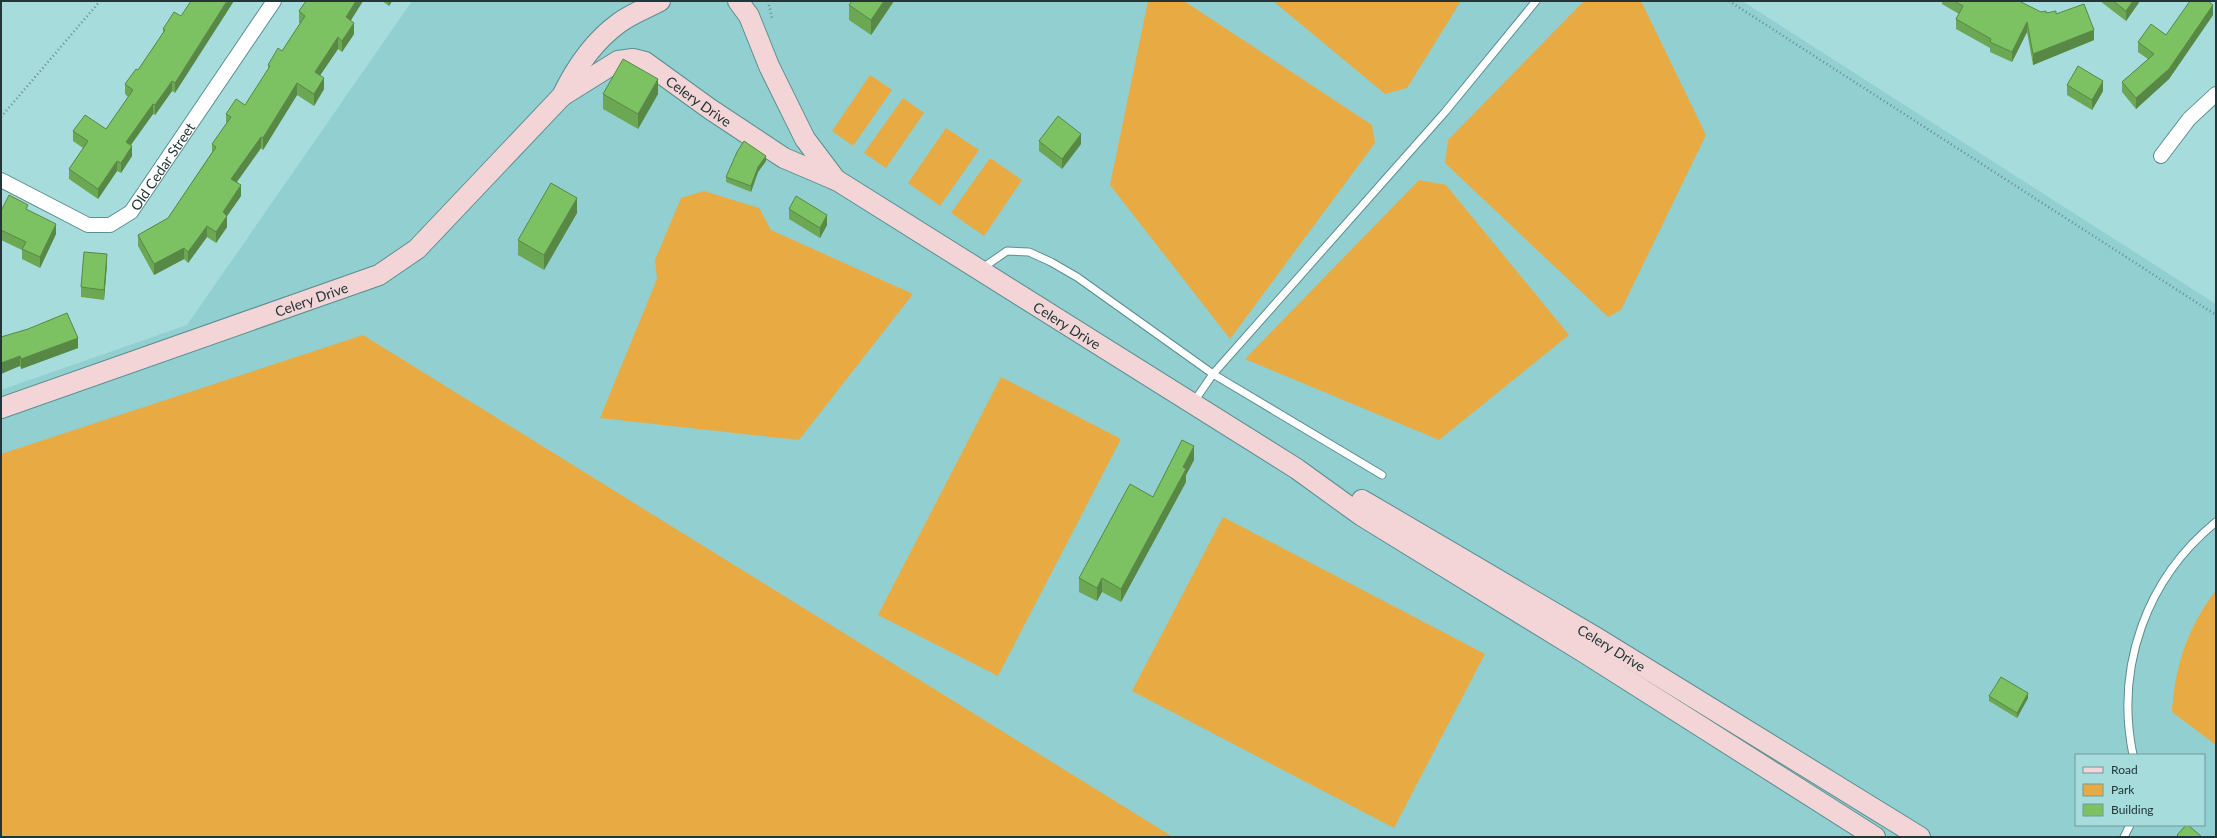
<svg xmlns="http://www.w3.org/2000/svg" width="2217" height="838" font-family="Lato,sans-serif">
  <style>
    .built { fill: #91cfd0; fill-rule: evenodd }
    .green { fill: #e8ab44 }
    .lines { fill: none; stroke-linecap: round; stroke-linejoin: round }
    .lane-casing { stroke: #5c8e8f; stroke-width: 9 }
    .street-casing { stroke: #5c8e8f; stroke-width: 16 }
    .secondary-casing { stroke: #5c8e8f; stroke-width: 22 }
    .path { stroke: #678d8e; stroke-width: 2.5; stroke-dasharray: 1 3; stroke-linecap: butt }
    .lane { stroke: #fff; stroke-width: 7 }
    .street { stroke: #fff; stroke-width: 14 }
    .secondary { stroke: #f4d5d7; stroke-width: 20 }
    .wall { fill: #6ca754 }
    .shaded-wall { fill: #588845 }
    .building { fill: #7dc262; stroke: #588845 }
    .labels { text-anchor: middle; dominant-baseline: central; stroke-width: 3.5; stroke-linejoin: round; paint-order: stroke }
    .street-label { font-size: 14px; fill: #213737; stroke: #a7dcdd }
  </style>
  <rect width="100%" height="100%" fill="#a7dcdd"/>
  <path class="built" d="M412 1H1742L2216 304V837H1V390L187 325ZM2076 755H2204V825H2076Z"/>
  <path class="green" d="M1148 1H1184L1372 125 1375 143 1230 339 1110 185Z
    M1273 1H1461L1407 88 1385 94Z
    M1584 1H1641L1706 135 1621 310 1608 317 1445 163 1448 140Z
    M870 75 892 90 853 146 832 131Z
    M903 98 924 113 886 168 864 153Z
    M946 128 979 150 940 206 908 183Z
    M990 158 1022 180 984 236 951 213Z
    M1419 180 1446 185 1569 335 1439 440 1245 359Z
    M704 191 759 208 771 230 913 294 799 440 600 418 657 279 655 260 681 198Z
    M363 335 1173 837H1V454Z
    M1001 377 1121 439 998 676 878 615Z
    M1223 517 1485 654 1394 828 1132 691Z
    M2216 590V745L2172 712C2175 665 2188 627 2216 590Z"/>
  <g class="lines">
    <defs>
      <path id="lane" d="M981 269 1007 251 1029 252 1051 262 1077 277 1213 374 1382 475
        M1193 403 1213 374 1445 112 1536 1
        M2133 755C2115 667 2146 579 2216 522
        M2124 837 2130 825"/>
      <g id="street">
        <path d="M2161 156 2189 119 2216 94"/>
        <path id="s1" d="M1 180 88 225H110L131 212 274 1"/>
      </g>
      <g id="secondary">
        <path d="M738 1 749 16 769 66 805 139 836 180"/>
        <path id="s2" d="M562 96 618 61 633 59 645 62 710 109 784 158 838 181 1297 469 1362 516 1585 653 1875 837"/>
        <path id="s3" d="M1 408 379 275 417 249 562 96C575 69 594 41 619 23 631 14 647 8 660 1"/>
        <path id="s4" d="M1362 500 1597 638 1920 837"/>
      </g>
    </defs>
    <use href="#lane" class="lane-casing"/>
    <use href="#street" class="street-casing"/>
    <use href="#secondary" class="secondary-casing"/>
    <path class="path" d="M768 1 772 18
      M1729 1 2216 315
      M1 117 100 1"/>
    <use href="#lane" class="lane"/>
    <use href="#street" class="street"/>
    <use href="#secondary" class="secondary"/>
  </g>
  <path class="wall" d="M306 1H363L351 20 354 34 342 52 338 49 320 75 324 89 314 106 297 95 263 150 261 148 237 182 241 196 227 216V227L216 243 207 237 188 263 184 259 154 275 138 246V235L168 218 212 152V144L226 124V114L245 105 268 70V65L282 51 300 23H299V11Z
    M382 1H392L389 6Z
    M852 1H894L871 35 849 20V5Z
    M1942 1H2019L2041 12 2056 14 2094 40 2033 65 2027 32 2012 62 1990 52V48L1956 29V19L1959 14 1942 4Z
    M2100 1H2140L2126 21Z
    M2213 15 2169 79 2136 109 2122 92V82L2148 59 2138 52V42L2166 35Z
    M181 16 175 93 172 91 155 115 153 114 130 145 132 156 121 173 117 171 98 199 69 179V169L83 148 73 141V131L106 129 128 97 125 94V84L138 70 163 33V29Z
    M2067 85 2103 91 2092 110 2067 95Z
    M603 94H658L638 129 603 109Z
    M1039 141 1081 144 1062 169 1039 151Z
    M766 161 758 172 751 192 726 182V177Z
    M789 209 827 225 820 238 789 219Z
    M28 210 56 234 40 268 22 259V250L1 240V211Z
    M577 213 544 270 518 255V240Z
    M107 264 104 300 81 297V287Z
    M1 337 78 348 21 369 20 366Z
    M1194 460 1186 475V482L1121 602 1102 592 1097 601 1079 592V578L1153 497Z
    M1989 696 2028 698 2017 718 1989 701Z"/>
  <path class="shaded-wall" d="M227 1H234L175 93V83Z
    M356 1H363L346 28V17Z
    M389 1H392L389 6Z
    M884 1H894L871 35V20Z
    M2133 1H2140L2126 21V11Z
    M2213 5V15L2169 79 2136 109V98Z
    M2027 22V32L2012 62V52Z
    M354 23V34L342 52V41Z
    M2094 30V40L2033 65V54Z
    M338 37V49L315 83V72Z
    M324 78V89L314 106V94Z
    M658 79V94L638 129V114Z
    M172 81V91L155 115V105Z
    M2103 81V91L2092 110V100Z
    M297 83V95L263 150V138Z
    M153 104V114L126 152V142Z
    M1081 134V144L1062 169V159Z
    M261 137V148L231 190V179Z
    M132 146V156L121 173V163Z
    M766 156V161L758 172 751 192V186L758 167Z
    M117 161V171L98 199V189Z
    M241 185V196L227 216V227L216 243V232L223 212Z
    M577 198V213L544 270V255Z
    M827 215V225L820 238V228Z
    M56 224V234L40 268V257Z
    M207 226V237L188 263V252Z
    M184 248V259L154 275V264Z
    M107 254V264L104 300V290Z
    M78 338V348L21 369V359Z
    M20 356V366L1 374V363Z
    M1194 446V460L1186 475V482L1121 602V589Z
    M1102 578V592L1097 601V588Z
    M2028 693V698L2017 718V713Z"/>
  <path class="building" d="M191 1H227L175 83 172 81 155 105 153 104 126 142 132 146 121 163 117 161 98 189 69 169 88 141 73 131 85 115 106 129 133 90 125 84 136 69 138 70 165 30 163 29 174 12 181 16Z
    M306 1H356L346 17 354 23 342 41 338 37 315 72 324 78 314 94 297 83 263 138 261 137 231 179 241 185 223 212 227 216 216 232 207 226 188 252 184 248 154 264 138 235 168 218 216 147 212 144 231 117 226 114 236 99 245 105 270 66 268 65 278 48 282 51 305 16 299 11Z
    M852 1H884L871 20 849 5Z
    M1954 1H2019L2041 12 2046 11V13L2056 11V14L2084 4 2094 30 2033 54 2027 22 2012 52 1990 42 1991 39 1956 19 1963 6Z
    M2113 1H2133L2126 11Z
    M2190 1H2208L2213 5 2169 69 2136 98 2122 82 2154 54 2138 42 2151 24 2166 35Z
    M623 59 658 79 638 114 603 94Z
    M2078 66 2103 81 2092 100 2067 85Z
    M1058 116 1081 134 1062 159 1039 141Z
    M744 141 766 156 758 167 751 186 726 177 737 152Z
    M551 183 577 198 544 255 518 240Z
    M9 195 28 205 26 209 56 224 40 257 22 249 26 242 1 230V211Z
    M796 196 827 215 820 228 789 209Z
    M84 252 107 254 104 290 81 287Z
    M67 313 78 338 21 359 20 356 1 363V337L28 329Z
    M1182 440 1194 446 1183 467 1186 469 1121 589 1102 578 1097 588 1079 578 1130 484 1153 497Z
    M2001 677 2028 693 2017 713 1989 696Z
    M2186 825H2188L2202 837H2179L2177 835Z"/>
  <g class="labels">
    <g class="street-label">
      <text stroke="none"><textPath href="#s2" startOffset="160">Celery Drive</textPath></text>
      <text stroke="none"><textPath href="#s1" startOffset="200">Old Cedar Street</textPath></text>
      <text stroke="none"><textPath href="#s3" startOffset="329">Celery Drive</textPath></text>
      <text stroke="none"><textPath href="#s2" startOffset="592">Celery Drive</textPath></text>
      <text stroke="none"><textPath href="#s4" startOffset="290">Celery Drive</textPath></text>
    </g>
  </g>
  <rect width="2217" height="838" fill="none" stroke="#213737" stroke-width="4"/>
  <rect x="2075" y="754" width="130" height="72" fill="#a7dcdd" stroke="#719a9b"/>
  <rect x="2083" y="767" width="20" height="6" fill="#f4d5d7" stroke="#719a9b"/>
  <text x="2111" y="774" font-size="12" fill="#213737">Road</text>
  <rect x="2083" y="784" width="20" height="12" fill="#e8ab44" stroke="#719a9b"/>
  <text x="2111" y="794" font-size="12" fill="#213737">Park</text>
  <rect x="2083" y="804" width="20" height="12" fill="#7dc262" stroke="#719a9b"/>
  <text x="2111" y="814" font-size="12" fill="#213737">Building</text>
</svg>
